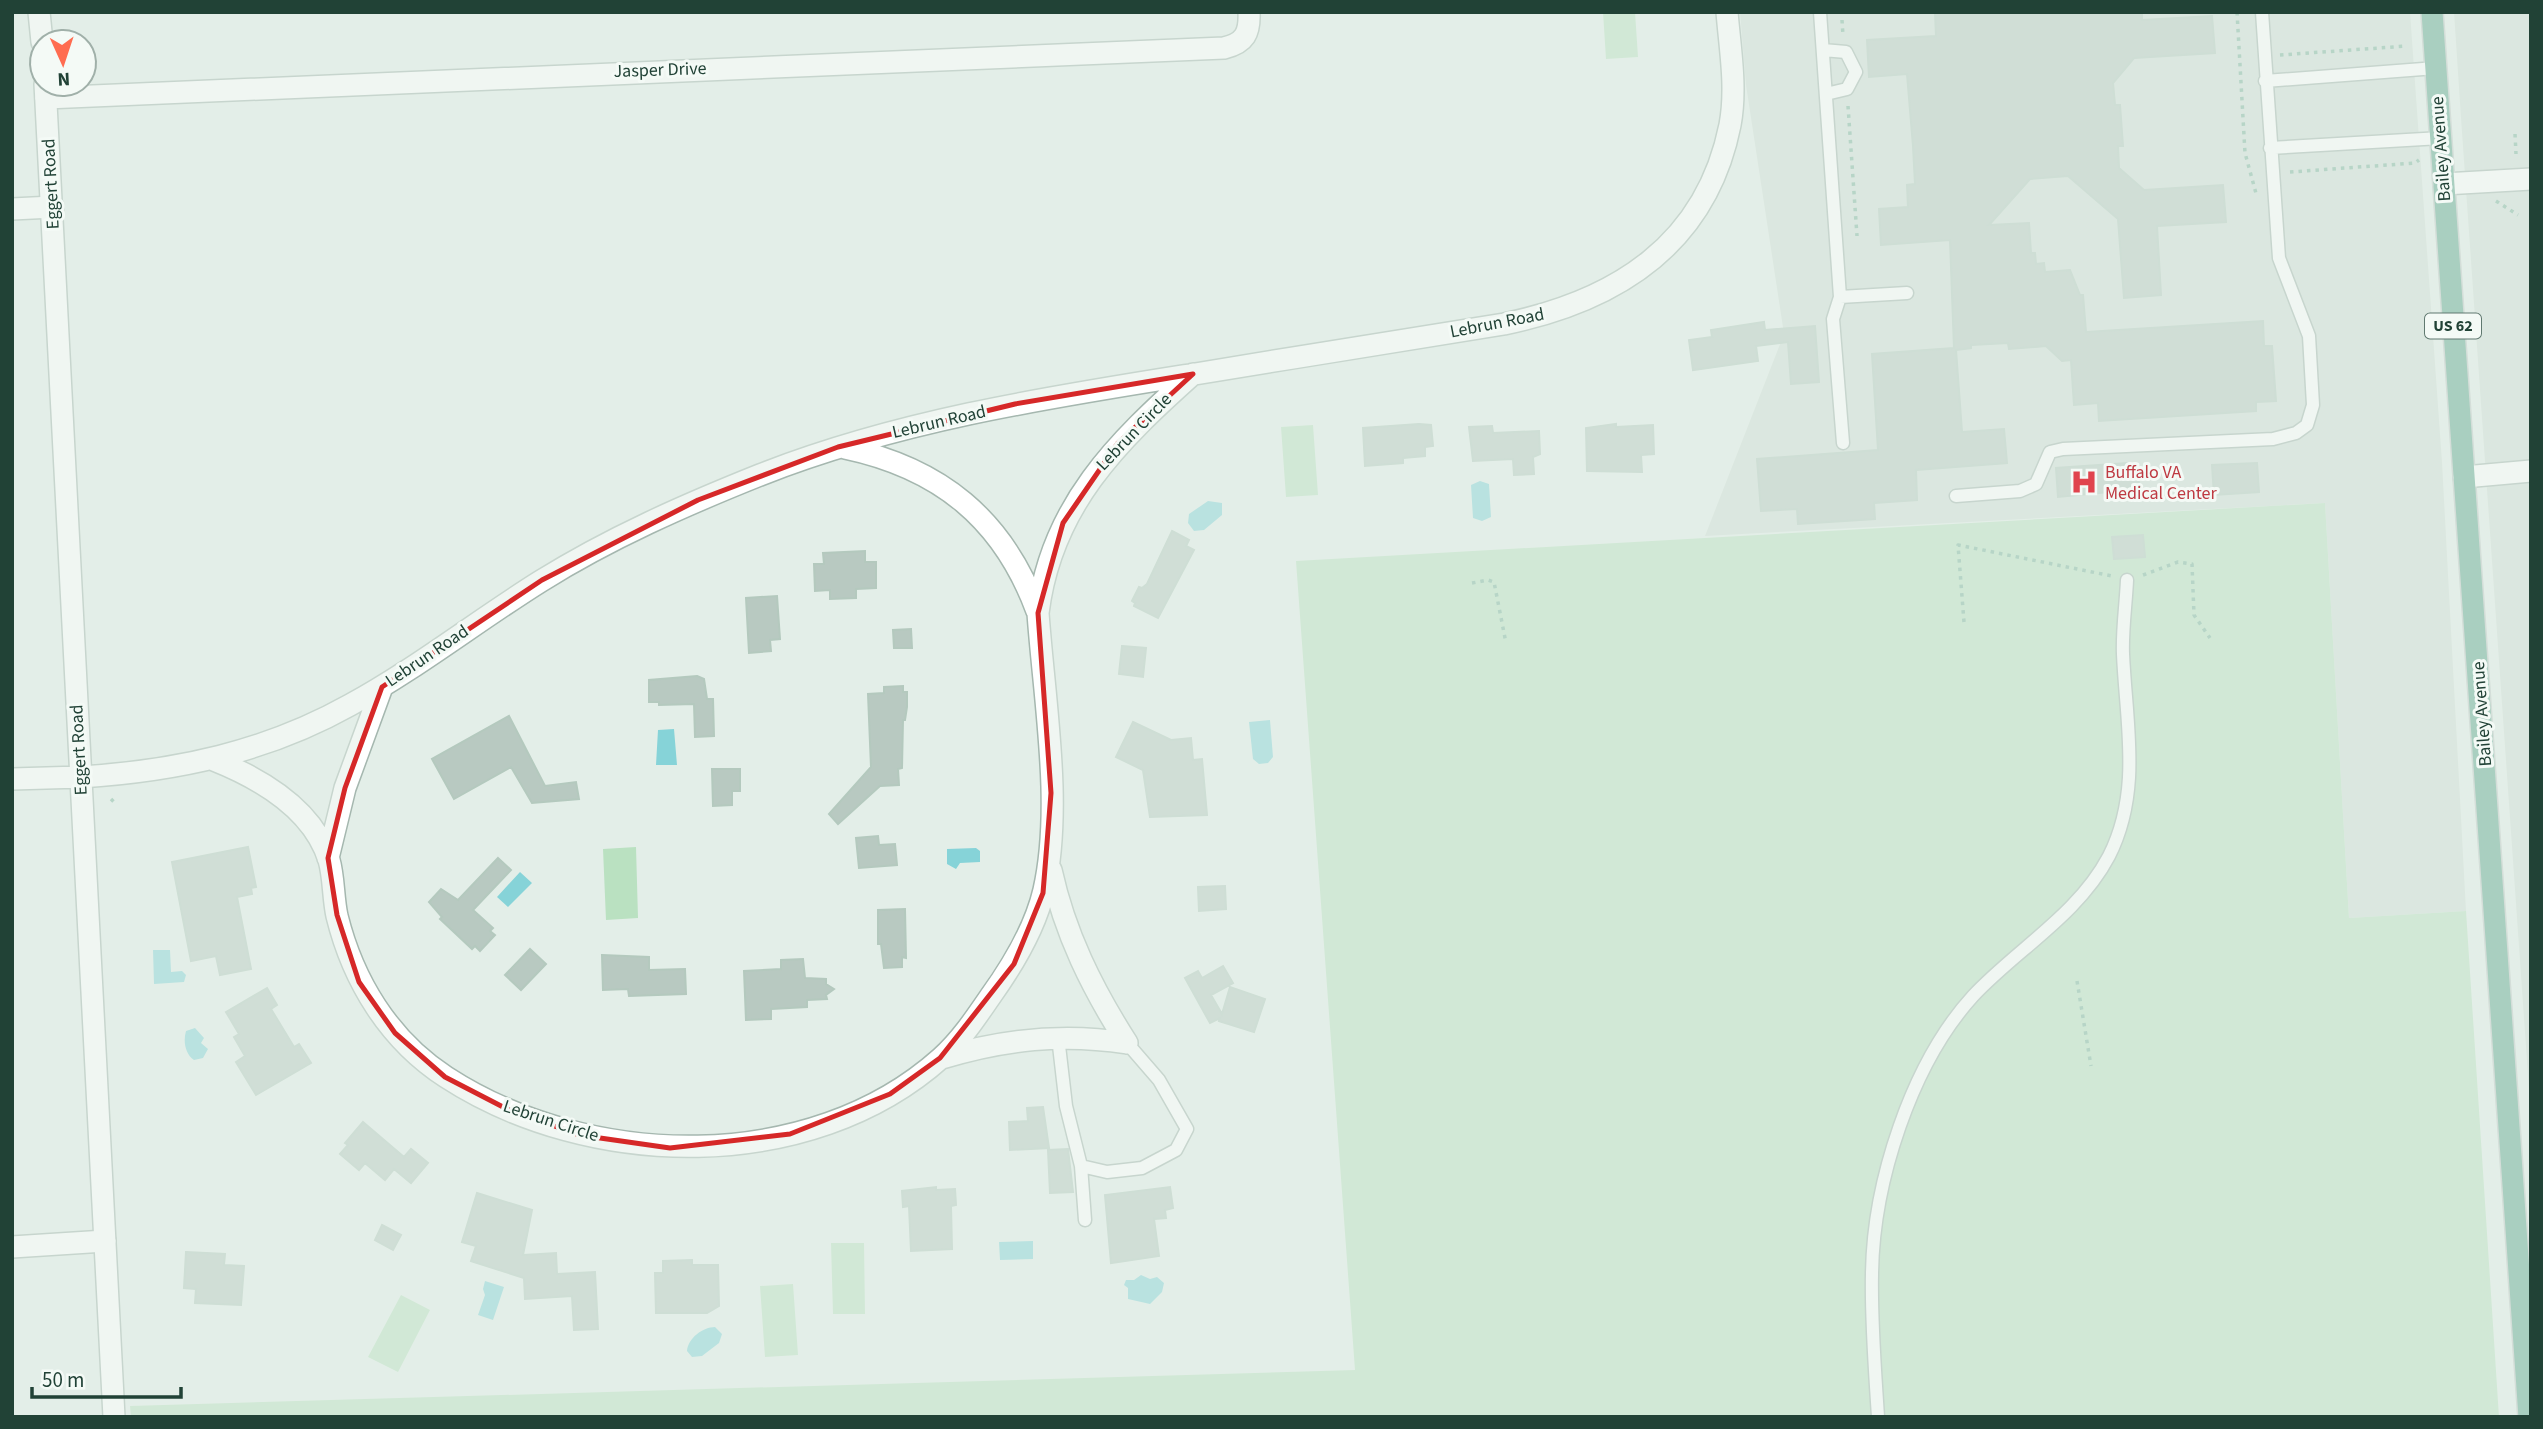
<svg xmlns="http://www.w3.org/2000/svg" width="2543" height="1429" font-family="'Source Sans 3',sans-serif">
  <style>
    .built { fill: #d1ded7 }
    .green { fill: #bae1c1 }
    .water { fill: #86d3d8 }
    .building { fill: #b8c9c1; stroke: #b4c9be; stroke-width: 2 }
    .lines { fill: none; stroke-linecap: round; stroke-linejoin: round }
    .service-casing { stroke: #a5b7af; stroke-width: 15 }
    .minor-casing { stroke: #a5b7af; stroke-width: 24 }
    .tertiary-casing { stroke: #a5b7af; stroke-width: 24 }
    .primary-casing { stroke: #c1cac7; stroke-width: 24 }
    .path { stroke: #80b5a0; stroke-width: 3.5; stroke-dasharray: 3.5 5; stroke-linecap: butt }
    .service { stroke: #fff; stroke-width: 12 }
    .minor { stroke: #fff; stroke-width: 21 }
    .tertiary { stroke: #fff; stroke-width: 21 }
    .primary { stroke: #63a890; stroke-width: 21 }
    .marked { fill: none; stroke: #d62828; stroke-width: 5; stroke-linejoin: round }
    .labels { text-anchor: middle; dominant-baseline: central; stroke-width: 6; stroke-linejoin: round; paint-order: stroke }
    .shield { fill: #f4faf6; stroke: #607970; stroke-width: 2 }
    .shield-label { font-size: 16px; font-weight: bold; fill: #214236 }
    .street-label { font-size: 18px; fill: #214236; stroke: #f4faf6 }
    .health-label { font-size: 18px; fill: #be3a42; stroke: #f4faf6; text-anchor: start }
  </style>
  <rect width="100%" height="100%" fill="#e3eee8"/>
  <path class="built" d="M1740 12H2410L2442 462 2466 911 2349 918 2325 503 1705 536 1784 334 1746 85Z
    M2454 12H2531V1118L2461 118Z"/>
  <path class="green" d="M1603 12H1635L1638 57 1606 59Z
    M1313 425 1318 495 1286 497 1281 427Z
    M2325 503 2349 918 2466 911 2499 1417H131L130 1406 1355 1370 1296 561Z
    M636 847 638 918 606 920 603 849Z
    M831 1243H864L865 1314H833Z
    M793 1284 798 1355 765 1357 760 1286Z
    M401 1295 430 1310 398 1372 368 1357Z"/>
  <path class="water" d="M1480 481 1489 484 1491 517 1482 521 1473 518 1471 485Z
    M1208 501 1222 503V515L1204 530 1194 531 1188 523 1189 514Z
    M1270 720 1273 757 1268 763 1259 764 1253 759 1249 722Z
    M674 729 677 765H656L658 730Z
    M976 848 980 851V862L960 863 956 869 947 864V849Z
    M520 872 532 883 508 907 497 897Z
    M153 950H170L171 972 182 971 186 975 184 982 154 984Z
    M195 1028 204 1038 201 1043 208 1049 203 1058 194 1060C185 1054 183 1041 186 1031Z
    M1033 1241V1259L1000 1260 999 1242Z
    M1141 1275 1150 1279 1157 1277 1164 1283 1162 1292 1150 1304 1128 1299V1288L1124 1285 1126 1280H1134Z
    M485 1281 504 1287 493 1320 478 1315 485 1295 483 1289Z
    M715 1327 722 1334 719 1343 702 1356 692 1357 687 1351C688 1338 703 1327 715 1327Z"/>
  <path class="building" d="M1935 12H2142V20L2212 16 2215 53 2134 58 2113 83 2115 105H2120L2123 146H2118L2119 168 2144 190 2223 185 2226 222 2157 226 2161 295 2124 298 2118 219 2068 176 2030 179 1989 225 2029 223 2031 253H2035L2036 264 2044 263 2045 272 2070 270 2080 295H2083L2086 332 2263 321 2264 346H2272L2276 401 2256 402V411L2099 421 2098 403 2074 405 2071 360 2062 361 2046 346 2009 349 2008 343 1971 345V348L1956 350 1962 432 2004 429 2007 463 1916 470 1917 500 1874 503 1875 519 1798 524 1797 509 1761 511 1757 459 1878 450 1872 354 1954 348 1950 240 1881 245 1879 209 1908 207 1907 185 1915 184 1913 146 1907 74 1869 77 1867 40 1936 36Z
    M1764 322 1765 330 1815 326 1819 382 1791 384 1788 342 1756 346 1758 361 1693 370 1689 340 1712 337 1711 330Z
    M1419 424 1431 425 1433 446 1425 447V456L1403 458V463L1365 466 1363 428Z
    M1616 424V427L1653 425 1654 454 1641 455 1642 472 1587 471 1586 428Z
    M1492 426 1493 433 1539 431 1540 454 1533 457 1534 474 1514 475 1513 459 1473 461 1469 427Z
    M2127 463V470L2138 469 2139 486 2129 487V490L2058 497 2056 468Z
    M2257 463 2259 492 2214 495 2212 465Z
    M1172 531 1189 540 1186 546 1194 550 1158 618 1134 606 1135 603 1132 601 1139 587 1142 588 1147 584Z
    M2143 535 2145 557 2114 559 2112 537Z
    M865 551V562H876V588L856 589V598L830 599V590L815 591 814 564H824L823 553Z
    M777 596 780 639 770 640 771 651 749 653 746 598Z
    M911 629 912 648H894L893 630Z
    M1122 646 1146 648 1143 677 1119 674Z
    M697 676 704 679 707 699H713L714 736 695 737 694 704 659 705V702H649V680Z
    M903 686V692H907V707L905 720H903L902 768 898 769 899 785 880 786 838 824 829 814 871 767 868 694 884 693V687Z
    M509 716 545 786 576 782 579 799 532 803 511 767 454 799 432 759Z
    M1133 722 1171 740 1191 738 1193 760 1202 759 1207 815 1150 817 1143 770 1116 757Z
    M712 769H740V791H732V805L713 806Z
    M878 836 879 845 895 844 897 865 859 868 856 838Z
    M248 847 256 887 251 888 252 894 237 897 251 969 220 975 216 956 191 961 172 862Z
    M498 858 511 870 473 910 493 928 490 931 495 935 480 951 475 946 472 949 440 919 442 917 429 902 441 889 458 900Z
    M1225 886 1226 909 1199 911 1198 887Z
    M905 909 906 958 902 957V967L884 968 881 944H878V910Z
    M530 949 546 964 521 990 505 975Z
    M602 955 649 957V970L685 969 686 994 629 996 628 989 603 990Z
    M803 959 805 978 826 979V984L834 989 826 995 827 999 807 1000V1007L771 1009V1019L746 1020 744 971 781 969V960Z
    M1223 966 1233 983 1211 995 1222 1014 1230 987 1265 999 1254 1032 1219 1021 1220 1018 1210 1023 1185 978 1198 971 1202 978Z
    M267 988 277 1005 271 1009 294 1047 299 1044 311 1063 256 1095 236 1062 245 1056 234 1037 239 1034 226 1012Z
    M1043 1107 1049 1148 1010 1150 1009 1122 1028 1121 1027 1108Z
    M363 1122 404 1157 411 1149 428 1163 411 1183 394 1169 385 1180 365 1163 359 1170 340 1154 348 1145 345 1143Z
    M1068 1149 1073 1192 1050 1193 1048 1150Z
    M936 1187V1190L955 1189 956 1205 951 1206 952 1249 911 1251 909 1206 903 1207 902 1191Z
    M1170 1187 1173 1208 1165 1210 1166 1218 1154 1219 1159 1256 1111 1263 1105 1195Z
    M477 1193 532 1210 523 1255 556 1253 557 1274 595 1272 598 1329 574 1330 572 1296 525 1299 524 1278 471 1261 476 1246 462 1242Z
    M382 1225 401 1235 393 1250 375 1240Z
    M186 1252 225 1254 224 1265 244 1266 241 1305 195 1303 196 1289 184 1288Z
    M692 1260V1265H718L719 1306 707 1313H656L655 1273H663V1261Z"/>
  <g class="lines">
    <defs>
      <path id="service" d="M1820 12 1840 297 1833 319 1843 443
        M1823 50 1846 52 1856 72 1847 89 1826 94
        M2265 81 2436 68
        M2270 148 2441 138
        M1840 297 1907 293
        M1956 496 2020 491 2036 484 2050 452 2063 449 2273 439 2296 433 2307 425 2313 405 2309 336 2279 258 2262 12
        M1058 1037 1066 1106 1081 1166 1107 1172 1142 1168 1176 1150 1187 1129 1159 1080 1127 1043
        M1081 1166 1085 1220
        M1878 1417C1875 1369 1871 1322 1872 1274 1873 1183 1911 1064 1973 996 2017 949 2078 915 2109 856 2142 791 2126 723 2123 654 2122 630 2126 604 2127 580"/>
      <path id="minor" d="M46 98 1224 48C1245 43 1250 33 1249 12
        M2444 184 2531 179
        M12 209 53 207
        M845 448C940 468 1003 519 1037 611
        M2464 477 2531 471
        M214 760C259 778 313 809 329 860 334 877 333 898 337 916 353 981 389 1040 446 1077 589 1170 810 1175 941 1058 960 1041 975 1019 990 997 1013 965 1035 929 1044 890 1063 806 1044 699 1038 613 1051 506 1117 442 1193 374
        M81 777C176 771 266 752 350 705 416 669 477 621 541 581 610 538 685 505 760 475 897 421 1044 398 1189 375 1294 358 1399 340 1504 324 1616 301 1706 245 1730 125 1737 88 1730 49 1727 12
        M328 858 345 788 382 687
        M1051 870C1065 934 1092 988 1127 1043
        M942 1058C1004 1039 1063 1033 1127 1043
        M12 1247 105 1241"/>
      <path id="tertiary" d="M39 12 42 42
        M45 84 114 1417
        M12 779 81 777"/>
      <path id="primary" d="M2432 12 2529 1417"/>
    </defs>
    <use href="#service" class="service-casing"/>
    <use href="#minor" class="minor-casing"/>
    <use href="#tertiary" class="tertiary-casing"/>
    <use href="#primary" class="primary-casing"/>
    <path class="path" d="M2237 12 2245 153 2257 197
      M1842 20 1843 36
      M2280 55 2407 46
      M1848 106 1857 236
      M2515 134 2516 154
      M2290 172 2415 163 2419 160
      M2496 201 2518 215
      M2143 575 2178 562 2192 564 2194 615 2210 638
      M1472 583 1488 580 1494 582 1506 643
      M1964 622 1958 545 2112 576
      M111 799 116 804
      M2077 981 2091 1066"/>
    <use href="#service" class="service"/>
    <use href="#minor" class="minor"/>
    <use href="#tertiary" class="tertiary"/>
    <use href="#primary" class="primary"/>
  </g>
  <path d="M0 0H2543V1429H0ZM1193 374 1118 443 1063 523 1038 613 1051 793 1043 893 1014 964 940 1058 890 1094 790 1134 670 1148 579 1135 505 1108 445 1077 395 1033 359 982 337 915 328 858 345 788 382 687 542 580 698 500 838 447 1015 404Z" fill="#e3eee8" fill-opacity=".55" fill-rule="evenodd"/>
  <path class="marked" d="M1193 374 1118 443 1063 523 1038 613 1051 793 1043 893 1014 964 940 1058 890 1094 790 1134 670 1148 579 1135 505 1108 445 1077 395 1033 359 982 337 915 328 858 345 788 382 687 542 580 698 500 838 447 1015 404Z"/>
  <defs>
    <symbol id="hospital-bare" viewBox="-9 -9 18 18"><path d="M-5-5h3v3.5h4V-5h3V5h-3V1.5h-4V5h-3Z" fill="#e0444e" stroke="#f4faf6" stroke-width="2.5" paint-order="stroke"/></symbol>
  </defs>
  <g fill-rule="evenodd">
    <use href="#hospital-bare" x="2065" y="463" width="38" height="38"/>
  </g>
  <g class="labels">
    <rect class="shield" x="2425" y="313.5" width="56" height="25" rx="5"/>
    <g class="shield-label">
      <text x="2453" y="326">US 62</text>
    </g>
    <g class="street-label">
      <text transform="translate(660 70) rotate(-2)">Jasper Drive</text>
      <text transform="translate(2441 149) rotate(-94)">Bailey Avenue</text>
      <text transform="translate(51 184) rotate(-93)">Eggert Road</text>
      <text transform="translate(1497 323) rotate(-11)">Lebrun Road</text>
      <text transform="translate(939 422) rotate(-13)">Lebrun Road</text>
      <text transform="translate(1134 432) rotate(-46)">Lebrun Circle</text>
      <text transform="translate(427 656) rotate(-34)">Lebrun Road</text>
      <text transform="translate(2482 714) rotate(-94)">Bailey Avenue</text>
      <text transform="translate(79 750) rotate(-93)">Eggert Road</text>
      <text transform="translate(551 1121) rotate(18)">Lebrun Circle</text>
    </g>
    <g class="health-label">
      <text x="2105" y="472">Buffalo VA<tspan x="2105" dy="21">Medical Center</tspan></text>
    </g>
  </g>
  <rect width="2543" height="1429" fill="none" stroke="#214236" stroke-width="28"/>
  <g transform="translate(63 63) rotate(177)"><circle r="33" fill="#f4faf6" stroke="#a0b0a9" stroke-width="2"/>
  <path d="M0-5L12 26L0 18L-12 26Z" fill="#ff6c50"/>
  <text y="-10" font-size="19" font-weight="bold" text-anchor="middle" fill="#214236">N</text>
  </g>
  <path d="M32 1387v10h149v-10" fill="none" stroke="#214236" stroke-width="3.5"/>
  <text x="42" y="1387" font-size="21" fill="#214236" stroke="#f4faf6" stroke-width="5" paint-order="stroke">50 m</text>
</svg>
